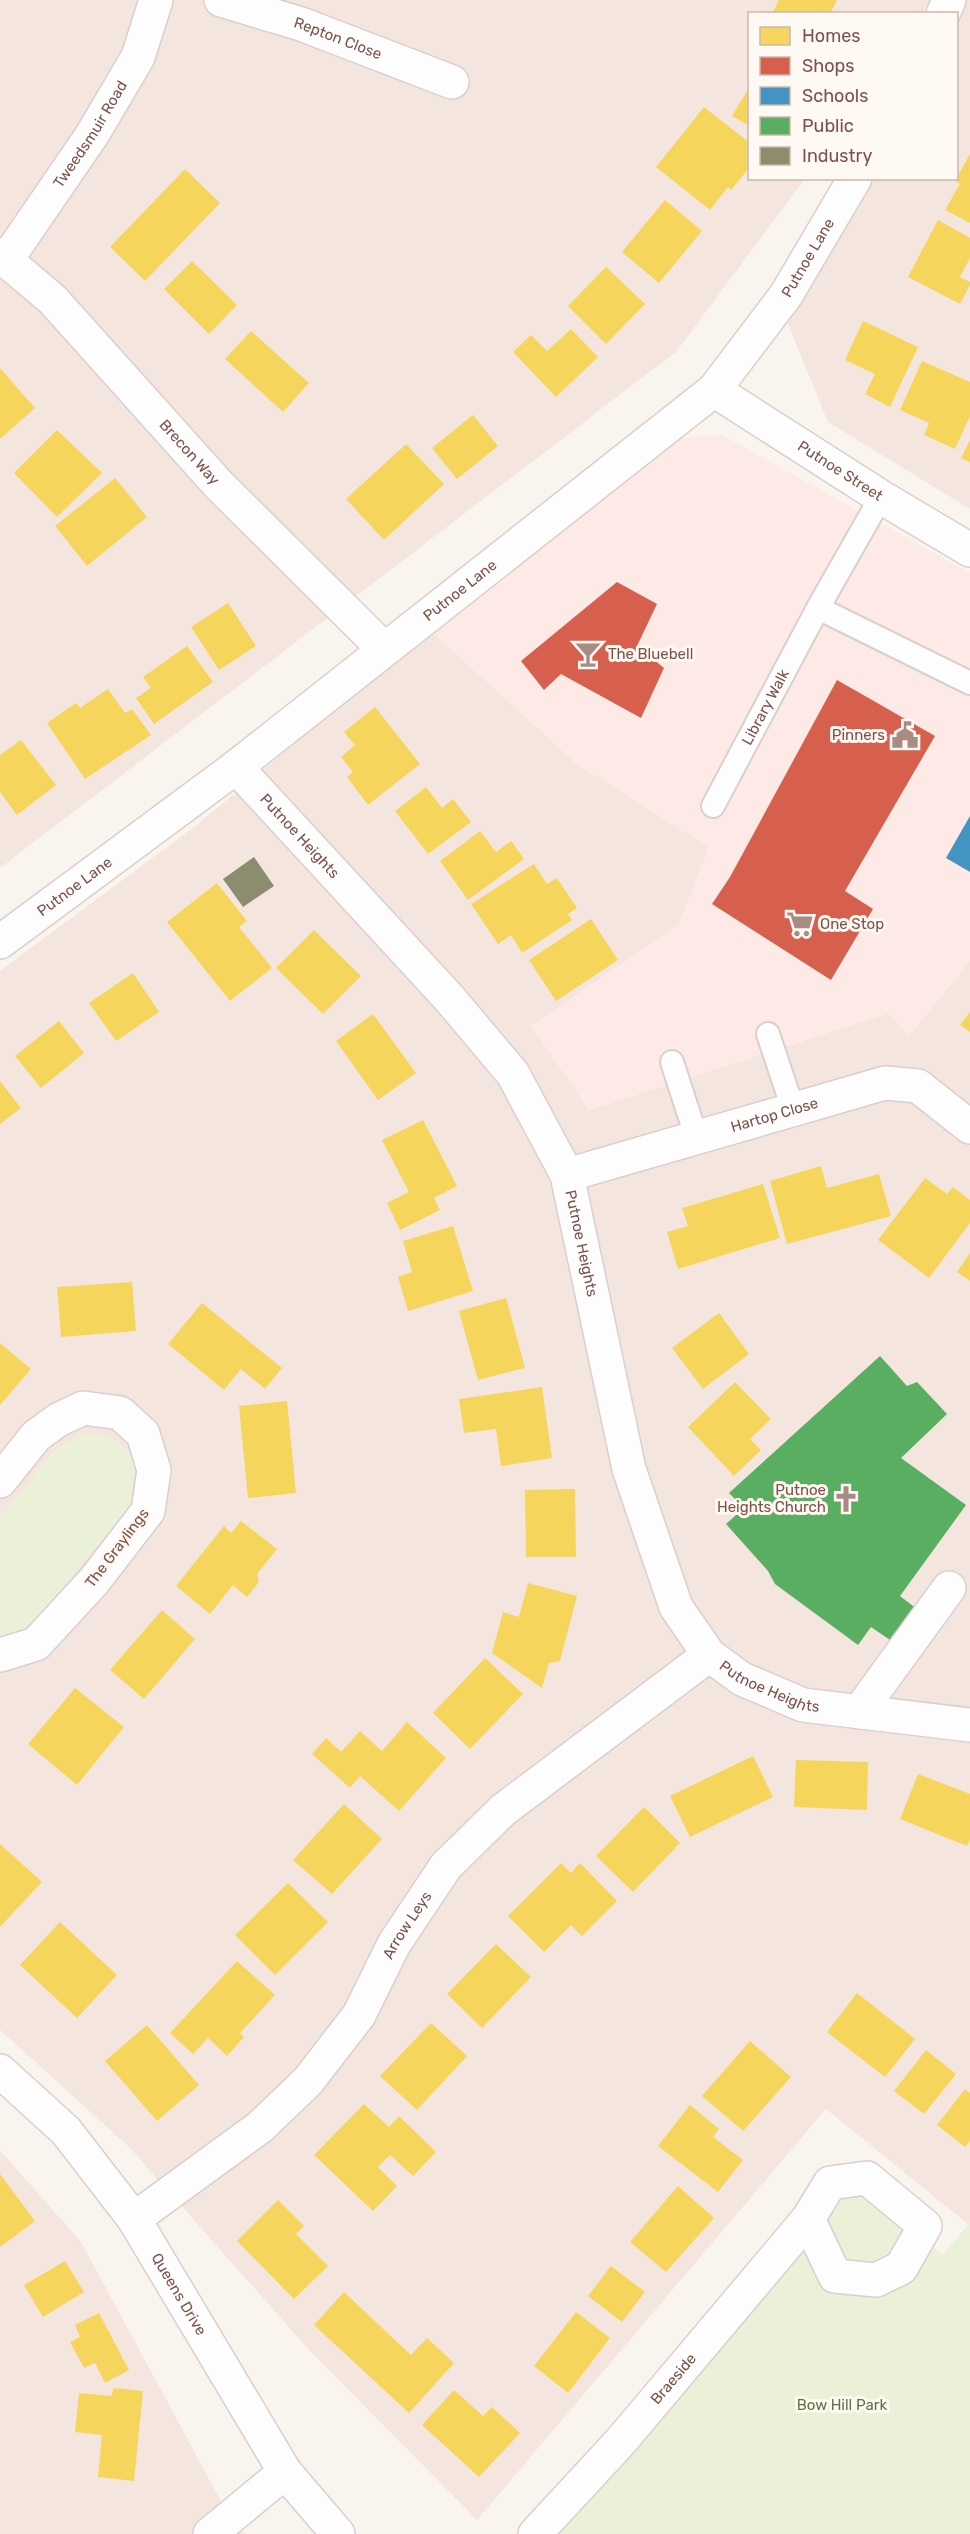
<svg xmlns="http://www.w3.org/2000/svg" width="970" height="2534" font-family="Rubik,sans-serif">
  <style>
    .residential { fill: #f4e6de }
    .commercial { fill: #fdeae6 }
    .green { fill: #ebf1d9 }
    .homes { fill: #f6d55c }
    .shops { fill: #d6604d }
    .schools { fill: #4393c3 }
    .public { fill: #5aae61 }
    .industry { fill: #8c8c6e }
    .lines { fill: none; stroke-linecap: round; stroke-linejoin: round }
    .service-casing { stroke: #d9cfcc; stroke-width: 26 }
    .minor-casing { stroke: #d9cfcc; stroke-width: 36 }
    .tertiary-casing { stroke: #d9cfcc; stroke-width: 36 }
    .service { stroke: #fefdfd; stroke-width: 22 }
    .minor { stroke: #fefdfd; stroke-width: 33 }
    .tertiary { stroke: #fefdfd; stroke-width: 33 }
    .labels { text-anchor: middle; dominant-baseline: central; stroke-width: 6; stroke-linejoin: round; paint-order: stroke }
    .street-label { font-size: 15px; fill: #7c524a; stroke: #fff8f3 }
    .poi-label { font-size: 15px; fill: #7c524a; stroke: #fff8f3; text-anchor: start }
    .park-label { font-size: 15px; fill: #58773b; stroke: #fff8f3 }
  </style>
  <rect width="100%" height="100%" fill="#faf4ef"/>
  <path class="residential" d="M0 0H929L923 13 750 14V178L805 179 676 352 0 868Z
    M965 0H970V509L828 422 786 319 869 179 956 178 957 21Z
    M431 631 576 763 709 847 679 924 532 1026 589 1110 889 1013 909 1036 970 961V2222L968 2224 826 2109 477 2520 310 2351 130 2148 0 2030V971L194 827Z
    M0 2150 81 2242 228 2514 245 2534H0Z"/>
  <path class="commercial" d="M722 435 970 573V961L909 1036 888 1013 590 1110 531 1026 679 924 709 847 576 763 431 631 660 440Z"/>
  <path class="green" d="M80 1434 110 1435 136 1460 129 1507 31 1626 0 1637V1517L53 1452Z
    M862 2190 943 2255 970 2222V2534H551L776 2284 822 2224 834 2199Z"/>
  <path class="homes" d="M779 0H837L830 14H772Z
    M750 86V126L732 116Z
    M704 107 750 143V167L731 190 728 187 710 210 656 167Z
    M970 154V223L945 210 960 184 955 181Z
    M185 169 220 203 145 281 110 247Z
    M665 200 702 231 659 283 622 252Z
    M938 220 970 238V258L960 277 970 282V285L960 304 908 277Z
    M192 261 237 305 209 334 164 289Z
    M606 267 645 304 606 344 568 306Z
    M863 321 918 347 890 407 865 394 875 374 845 360Z
    M571 329 598 357 556 397 513 352 531 335 547 351Z
    M251 331 309 383 283 412 225 359Z
    M922 361 970 382V416L955 449 924 435 929 423 900 410Z
    M0 368 35 408 0 439Z
    M473 415 498 446 457 479 432 448Z
    M57 430 102 473 57 517 14 473Z
    M970 440V462L961 458Z
    M406 444 444 484 384 540 346 499Z
    M115 478 147 517 87 566 55 526Z
    M228 603 256 646 219 670 191 627Z
    M187 646 213 682 154 724 136 698 151 688 143 677Z
    M108 689 125 713 132 709 151 735 85 779 47 723 76 703 80 708Z
    M375 707 420 764 368 805 347 777 353 772 341 757 355 745 344 732Z
    M21 740 56 785 17 815 0 792V755Z
    M426 787 442 808 453 799 471 822 428 854 395 811Z
    M480 831 496 852 511 841 524 859 468 900 440 861Z
    M534 864 547 884 557 878 577 908 568 914 572 920 522 953 511 935 498 944 471 904Z
    M217 883 247 921 239 927 272 968 230 1001 167 922Z
    M591 919 618 960 556 1001 529 960Z
    M314 930 361 976 323 1014 276 968Z
    M133 973 159 1012 116 1041 89 1003Z
    M970 1012V1032L960 1025Z
    M373 1014 416 1073 378 1100 336 1041Z
    M59 1021 84 1053 41 1088 15 1056Z
    M0 1081 21 1108 0 1124Z
    M423 1120 457 1186 434 1198 440 1210 400 1230 387 1203 409 1192 382 1140Z
    M821 1166 827 1188 879 1174 891 1216 787 1244 770 1181Z
    M925 1178 947 1194 953 1187 970 1200V1223L929 1278 878 1240Z
    M763 1184 780 1238 678 1269 667 1232 688 1226 682 1208Z
    M453 1226 473 1291 408 1311 398 1277 412 1272 403 1241Z
    M970 1253V1281L957 1272Z
    M132 1282 136 1331 61 1337 57 1287Z
    M506 1298 525 1368 478 1380 459 1311Z
    M202 1303 282 1368 265 1389 241 1369 224 1390 168 1344Z
    M719 1313 749 1354 703 1389 672 1348Z
    M0 1343 31 1369 0 1405Z
    M735 1382 771 1419 750 1439 761 1450 734 1476 688 1427Z
    M542 1387 552 1458 501 1466 496 1429 464 1433 459 1399Z
    M287 1401 296 1493 248 1498 239 1406Z
    M575 1489 576 1557H526L525 1490Z
    M241 1521 277 1549 257 1574 259 1582 247 1597 233 1585 210 1614 176 1586 224 1526 231 1533Z
    M528 1583 577 1596 560 1661 549 1663 542 1688 492 1653 503 1612 519 1617Z
    M162 1610 195 1639 144 1699 110 1670Z
    M485 1658 523 1694 470 1749 433 1713Z
    M75 1688 124 1727 77 1785 28 1744Z
    M407 1722 446 1758 399 1811 360 1776 350 1788 312 1754 326 1738 341 1752 360 1731 382 1751Z
    M753 1756 773 1797 690 1837 670 1796Z
    M796 1760 868 1762 867 1810 794 1807Z
    M918 1774 970 1794V1839L967 1846 900 1819Z
    M344 1804 382 1839 332 1894 293 1860Z
    M644 1807 680 1843 633 1892 596 1856Z
    M0 1844 42 1882 0 1927Z
    M561 1863 571 1873 580 1863 617 1901 582 1936 571 1925 544 1952 508 1916Z
    M288 1883 328 1922 275 1975 235 1935Z
    M60 1922 117 1975 77 2018 20 1965Z
    M496 1944 531 1977 482 2028 447 1994Z
    M237 1961 275 1995 240 2033 244 2037 227 2056 208 2038 193 2054 170 2033Z
    M857 1993 915 2039 885 2077 827 2032Z
    M431 2023 467 2056 417 2110 380 2076Z
    M147 2025 199 2085 157 2121 105 2061Z
    M750 2041 791 2077 743 2131 702 2096Z
    M926 2050 956 2074 924 2114 894 2091Z
    M965 2089 970 2093V2141L965 2147 937 2125Z
    M364 2104 389 2127 399 2116 436 2152 413 2176 390 2155 378 2167 397 2186 373 2211 314 2155Z
    M690 2105 719 2129 713 2137 743 2160 718 2192 658 2146Z
    M0 2174 35 2221 0 2247Z
    M678 2186 714 2218 666 2272 630 2242Z
    M278 2200 304 2226 296 2234 328 2266 294 2299 237 2241Z
    M65 2261 84 2292 43 2317 24 2285Z
    M611 2266 645 2292 622 2322 588 2296Z
    M344 2292 411 2355 427 2338 454 2363 409 2413 314 2325Z
    M576 2312 610 2338 568 2393 534 2366Z
    M99 2313 129 2370 105 2383 95 2363 84 2368 70 2342 80 2337 75 2325Z
    M113 2388 143 2391 134 2481 98 2477 102 2435 75 2432 79 2393 112 2396Z
    M454 2390 483 2416 492 2407 520 2433 479 2477 422 2425Z"/>
  <path class="shops" d="M617 582 657 604 637 646 664 668 641 718 561 674 544 690 521 661Z
    M837 680 935 736 845 891 873 909 831 980 712 904 730 877Z"/>
  <path class="schools" d="M970 816V872L946 858Z"/>
  <path class="public" d="M880 1356 907 1386 917 1382 947 1414 901 1458 966 1505 900 1596 917 1609 893 1642 871 1627 858 1645 775 1584 768 1571 726 1524 744 1508 729 1493Z"/>
  <path class="industry" d="M254 857 274 886 243 907 223 879Z"/>
  <g class="lines">
    <defs>
      <g id="service">
        <path d="M818 608 970 683"/>
        <path id="s1" d="M713 806 818 608 881 497"/>
        <path d="M768 1034 793 1109"/>
        <path d="M672 1062 696 1136"/>
      </g>
      <g id="minor">
        <path id="s2" d="M221 0 301 24 452 82"/>
        <path id="s3" d="M0 255 53 300 218 484 384 649"/>
        <path id="s4" d="M7 259 92 135 138 57 156 0"/>
        <path id="s5" d="M236 767 449 998 513 1074 567 1175 629 1469 676 1607 709 1655 742 1679 803 1705 970 1725"/>
        <path id="s6" d="M567 1175 885 1083 918 1086 970 1127"/>
        <path d="M0 1481 36 1436 58 1420 83 1408 120 1413 143 1434 154 1470 148 1511 94 1581 36 1644 0 1655"/>
        <path d="M859 1712 949 1588"/>
        <path d="M867 2178 925 2226 901 2268 876 2280 835 2276 808 2219 830 2183Z"/>
        <path id="s7" d="M134 2219 260 2127 308 2081 359 2015 394 1944 446 1866 503 1810 709 1655"/>
        <path d="M210 2534 285 2472"/>
        <path id="s8" d="M535 2534 621 2441 808 2219"/>
      </g>
      <g id="tertiary">
        <path d="M943 14 949 0"/>
        <path id="s9" d="M714 390 881 497 970 550"/>
        <path id="s10" d="M0 942 236 767 714 390 786 295 855 178"/>
        <path id="s11" d="M0 2071 66 2131 134 2219 285 2472 338 2534"/>
      </g>
    </defs>
    <use href="#service" class="service-casing"/>
    <use href="#minor" class="minor-casing"/>
    <use href="#tertiary" class="tertiary-casing"/>
    <use href="#service" class="service"/>
    <use href="#minor" class="minor"/>
    <use href="#tertiary" class="tertiary"/>
  </g>
  <defs>
    <symbol id="bar-bare" viewBox="-9 -9 18 18"><path d="M-6-5H6L.8 .8V4.5H3.5V6h-7V4.5H-.8V.8Z" fill="#a88b84" stroke="#fff8f3" stroke-width="2.5" paint-order="stroke"/></symbol>
    <symbol id="civic-bare" viewBox="-9 -9 18 18"><path d="M-.6-6.5H3V-4.5H.6V-3L4-1V1h2V6H-6V1h2V-1L-.6-3ZM-1.2 2.5V6h2.4V2.5Z" fill="#a88b84" stroke="#fff8f3" stroke-width="2.5" paint-order="stroke"/></symbol>
    <symbol id="supermarket-bare" viewBox="-9 -9 18 18"><path d="M-6-5.5h2.5l.6 2H6L4.5 2H-2.5L-4.4-4H-6ZM-1.5 3.2a1.3 1.3 0 1 0 .1 0ZM3 3.2a1.3 1.3 0 1 0 .1 0Z" fill="#a88b84" stroke="#fff8f3" stroke-width="2.5" paint-order="stroke"/></symbol>
    <symbol id="church-bare" viewBox="-9 -9 18 18"><path d="M-1.2-6h2.4v3.5h3.3v2.4h-3.3V6h-2.4V-.1h-3.3v-2.4h3.3Z" fill="#a88b84" stroke="#fff8f3" stroke-width="2.5" paint-order="stroke"/></symbol>
  </defs>
  <g fill-rule="evenodd">
    <use href="#bar-bare" x="569" y="635" width="38" height="38"/>
    <use href="#civic-bare" x="886" y="716" width="38" height="38"/>
    <use href="#supermarket-bare" x="781" y="905" width="38" height="38"/>
    <use href="#church-bare" x="827" y="1480" width="38" height="38"/>
  </g>
  <g class="labels">
    <g class="street-label">
      <text stroke="none"><textPath href="#s2" startOffset="123">Repton Close</textPath></text>
      <text stroke="none"><textPath href="#s4" startOffset="150">Tweedsmuir Road</textPath></text>
      <text stroke="none"><textPath href="#s10" startOffset="1065">Putnoe Lane</textPath></text>
      <text stroke="none"><textPath href="#s3" startOffset="274">Brecon Way</textPath></text>
      <text stroke="none"><textPath href="#s9" startOffset="150">Putnoe Street</textPath></text>
      <text stroke="none"><textPath href="#s10" startOffset="579">Putnoe Lane</textPath></text>
      <text stroke="none"><textPath href="#s1" startOffset="112">Library Walk</textPath></text>
      <text stroke="none"><textPath href="#s5" startOffset="94">Putnoe Heights</textPath></text>
      <text stroke="none"><textPath href="#s10" startOffset="93">Putnoe Lane</textPath></text>
      <text stroke="none"><textPath href="#s6" startOffset="216">Hartop Close</textPath></text>
      <text stroke="none"><textPath href="#s5" startOffset="598">Putnoe Heights</textPath></text>
      <text transform="translate(117 1548) rotate(-53)">The Graylings</text>
      <text stroke="none"><textPath href="#s5" startOffset="1102">Putnoe Heights</textPath></text>
      <text stroke="none"><textPath href="#s7" startOffset="408">Arrow Leys</textPath></text>
      <text stroke="none"><textPath href="#s11" startOffset="288">Queens Drive</textPath></text>
      <text stroke="none"><textPath href="#s8" startOffset="208">Braeside</textPath></text>
    </g>
    <g class="poi-label">
      <text x="608" y="654">The Bluebell</text>
      <text x="885" y="735" text-anchor="end">Pinners</text>
      <text x="820" y="924">One Stop</text>
      <text x="826" y="1490" text-anchor="end">Putnoe<tspan x="826" dy="17">Heights Church</tspan></text>
    </g>
    <g class="park-label">
      <text x="842" y="2405">Bow Hill Park</text>
    </g>
  </g>
  <rect x="748" y="12" width="210" height="168" fill="#fff8f3" stroke="#cbb6af" stroke-width="1.5"/>
  <rect x="760" y="27" width="30" height="18" fill="#f6d55c" stroke="#cbb6af" stroke-width="1.5"/>
  <text x="802" y="42" font-size="18" fill="#7c524a">Homes</text>
  <rect x="760" y="57" width="30" height="18" fill="#d6604d" stroke="#cbb6af" stroke-width="1.5"/>
  <text x="802" y="72" font-size="18" fill="#7c524a">Shops</text>
  <rect x="760" y="87" width="30" height="18" fill="#4393c3" stroke="#cbb6af" stroke-width="1.5"/>
  <text x="802" y="102" font-size="18" fill="#7c524a">Schools</text>
  <rect x="760" y="117" width="30" height="18" fill="#5aae61" stroke="#cbb6af" stroke-width="1.5"/>
  <text x="802" y="132" font-size="18" fill="#7c524a">Public</text>
  <rect x="760" y="147" width="30" height="18" fill="#8c8c6e" stroke="#cbb6af" stroke-width="1.5"/>
  <text x="802" y="162" font-size="18" fill="#7c524a">Industry</text>
</svg>
